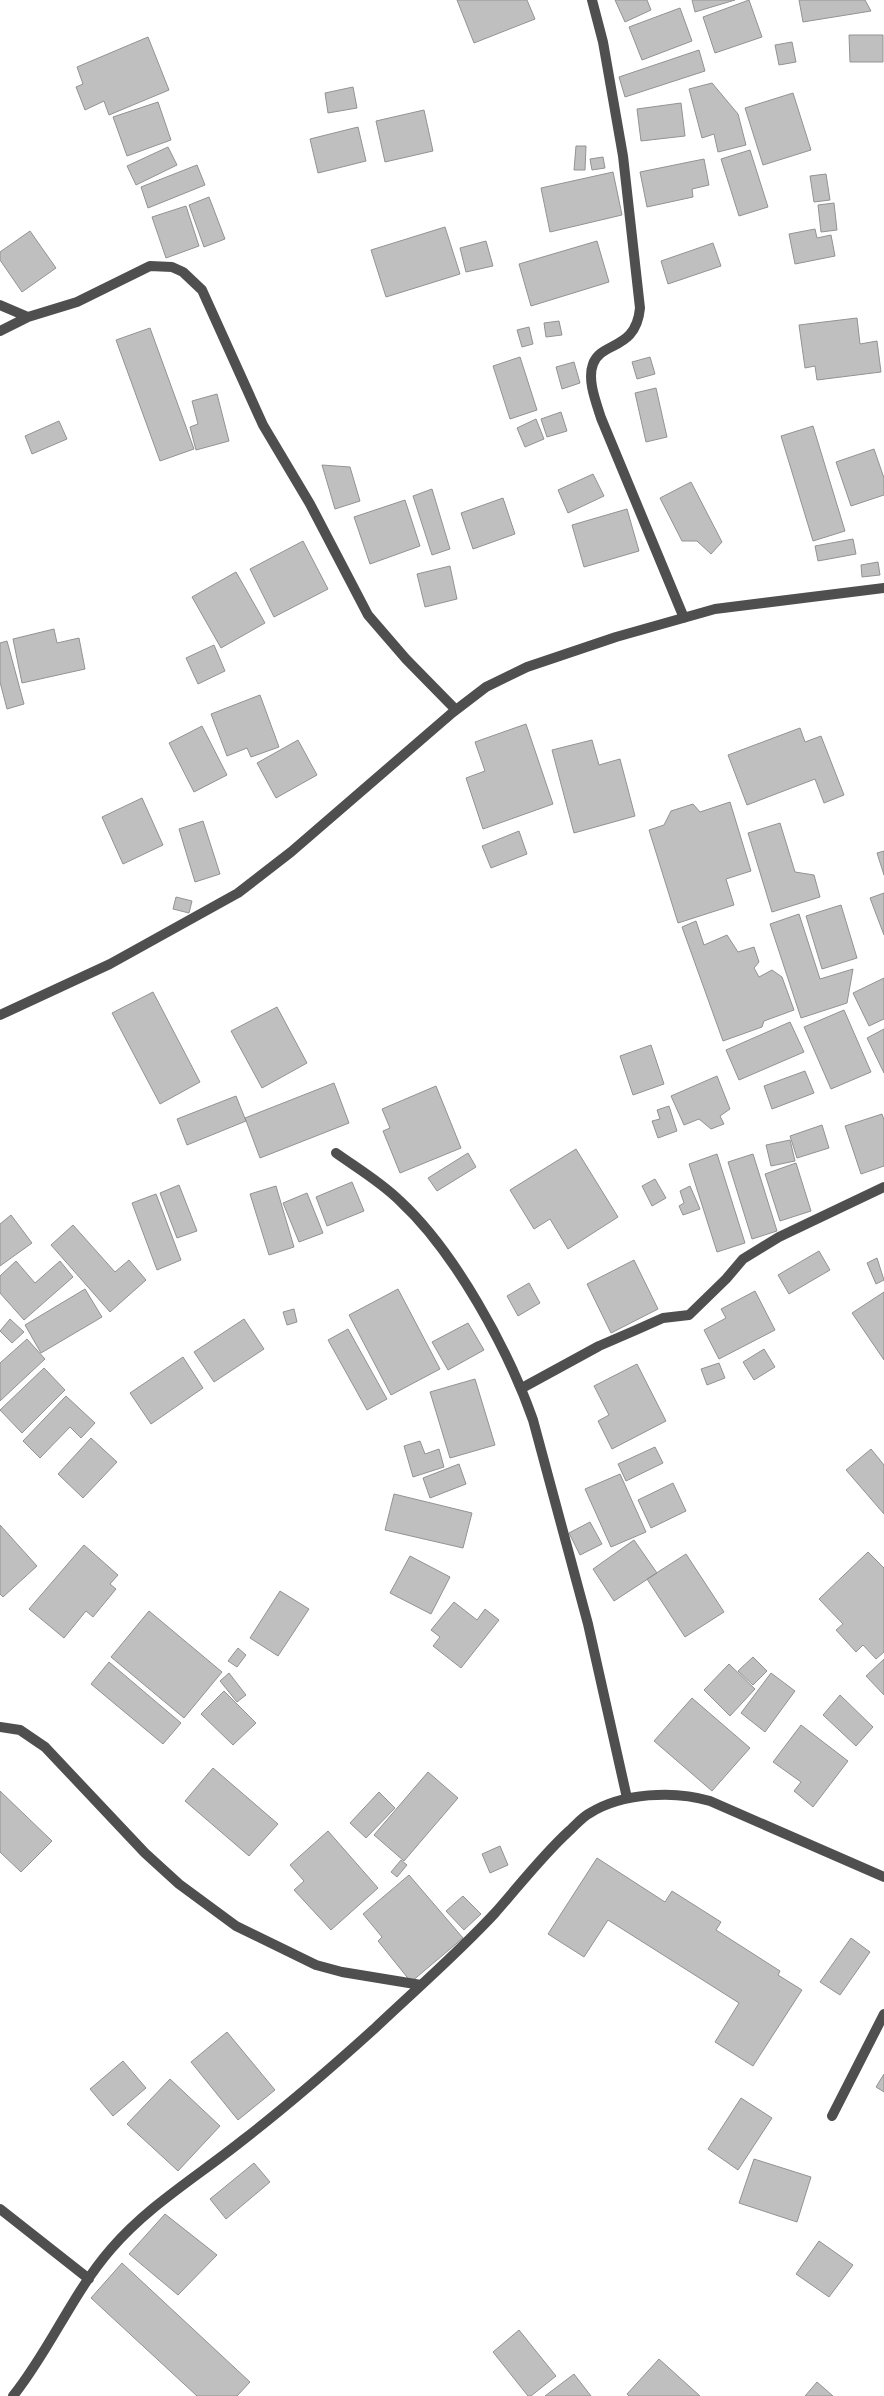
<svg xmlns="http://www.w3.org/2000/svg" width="884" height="2396" font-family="'Exo 2',sans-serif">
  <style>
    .building { fill: #bfbfbf; stroke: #939393 }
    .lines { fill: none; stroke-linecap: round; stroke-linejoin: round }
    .street { stroke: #4f4f4f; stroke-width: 10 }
  </style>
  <rect width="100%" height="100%" fill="#fff"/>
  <path class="building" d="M457 0H527L535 19 474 43Z
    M615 0H647L651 10 625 22Z
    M692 0H735L695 12Z
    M749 0 762 37 715 53 703 17Z
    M799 0H865L871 11 803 22Z
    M680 8 692 41 642 60 629 27Z
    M849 35H883V62H850Z
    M148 37 169 90 109 115 104 101 85 110 76 87 83 84 77 67Z
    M792 42 796 62 779 65 775 45Z
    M699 50 705 71 625 97 619 77Z
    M712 83 738 114 746 145 718 152 714 134 702 138 689 89Z
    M353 87 357 108 328 113 325 93Z
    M793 93 811 150 763 165 745 108Z
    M158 102 171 140 127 156 113 117Z
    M681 103 685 136 641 141 637 109Z
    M424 110 433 151 385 162 376 121Z
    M358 127 366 161 318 173 310 139Z
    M576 146H586L585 170H574Z
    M168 147 177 165 136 185 127 166Z
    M750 150 768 207 739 216 721 159Z
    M603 157 605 168 592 170 590 159Z
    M704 159 709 185 692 189 693 197 647 207 640 172Z
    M197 165 205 185 148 208 141 187Z
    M613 172 622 215 550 232 541 188Z
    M826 174 830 200 814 202 810 176Z
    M209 197 225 239 204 247 189 205Z
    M834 203 837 230 821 232 818 205Z
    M186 206 199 246 166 258 152 217Z
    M445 227 460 274 386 297 371 250Z
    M815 229 817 238 831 235 835 256 795 264 789 234Z
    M30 231 56 268 22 292 0 260V252Z
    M486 241 493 266 466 272 460 248Z
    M597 241 609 282 531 306 519 264Z
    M713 243 721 266 668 284 661 261Z
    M857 318 860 344 877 341 881 372 817 380 815 366 805 368 799 325Z
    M559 321 562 335 546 337 544 323Z
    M529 327 533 344 522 347 517 330Z
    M150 328 194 449 160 461 116 340Z
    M520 357 537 410 510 419 493 366Z
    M650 357 655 374 637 379 632 362Z
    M574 362 580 383 562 389 556 367Z
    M656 388 667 437 646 442 635 393Z
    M217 394 229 441 196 450 190 427 198 424 192 401Z
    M561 412 567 431 547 437 541 419Z
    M536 419 544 439 525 447 517 428Z
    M59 421 67 439 32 454 25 436Z
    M813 426 845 531 813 541 781 436Z
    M874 449 884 478V495L851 506 836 462Z
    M322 465 350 467 360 501 335 509Z
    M593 474 604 496 568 513 558 490Z
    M691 482 722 542 711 554 697 541H682L660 498Z
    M432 489 450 549 432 555 413 496Z
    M503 498 515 534 473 549 461 513Z
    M405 500 420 546 370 564 354 517Z
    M627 509 639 551 584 567 572 525Z
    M853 539 856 554 818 561 815 546Z
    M303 541 328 589 274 617 250 569Z
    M878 562 880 575 862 577 861 565Z
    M450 566 457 599 425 607 417 574Z
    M236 572 265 623 221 648 192 597Z
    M54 629 57 643 79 638 85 669 22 683 13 639Z
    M7 641 24 704 7 709 0 682V643Z
    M214 645 225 671 198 684 186 658Z
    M260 695 279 747 251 757 247 748 227 756 211 714Z
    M526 724 553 804 483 829 466 778 485 771 475 742Z
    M202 726 227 775 194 792 169 743Z
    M800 728 805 742 821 736 844 795 824 803 815 779 747 805 728 755Z
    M298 740 317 775 276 798 257 763Z
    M592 740 599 765 620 759 635 816 574 833 552 750Z
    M142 798 163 845 123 864 102 817Z
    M730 802 751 871 726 879 734 905 678 923 649 830 664 825 671 811 693 804 700 812Z
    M203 821 220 874 195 882 179 829Z
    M780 823 795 872 814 875 820 897 772 912 748 833Z
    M519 831 527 854 491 868 482 846Z
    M884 851V875L877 853Z
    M884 893V935L870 898Z
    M176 897 192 901 189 913 173 909Z
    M841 905 857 958 822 969 806 916Z
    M799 914 820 979 853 969 847 1003 801 1018 770 924Z
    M696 921 704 945 727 935 738 952 754 947 759 962 754 968 759 977 772 970 782 977 794 1010 764 1021 762 1027 723 1041 682 927Z
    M884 978V1019L869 1026 853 993Z
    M153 992 200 1082 160 1104 112 1013Z
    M277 1007 307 1063 262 1088 231 1031Z
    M844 1010 871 1072 831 1089 804 1027Z
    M790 1022 804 1052 739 1080 726 1050Z
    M884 1029V1073L867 1038Z
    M651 1045 664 1084 633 1095 620 1056Z
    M805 1071 814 1093 772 1109 764 1086Z
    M717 1076 730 1109 720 1116 724 1124 711 1129 699 1119 684 1125 671 1096Z
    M334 1083 349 1123 260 1158 245 1118Z
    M436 1086 461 1148 400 1173 383 1131 390 1128 382 1109Z
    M236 1096 246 1121 187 1145 177 1119Z
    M669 1106 677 1131 658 1138 652 1121 660 1119 657 1110Z
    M882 1114 884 1120V1166L861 1174 845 1126Z
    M822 1125 829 1148 797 1158 790 1136Z
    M790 1140 795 1161 771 1166 766 1145Z
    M576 1149 618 1217 568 1249 550 1219 534 1229 510 1190Z
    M468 1153 476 1167 437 1191 428 1178Z
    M717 1154 745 1243 717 1252 689 1164Z
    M753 1154 777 1231 752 1239 728 1162Z
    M796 1163 811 1211 780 1221 765 1174Z
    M655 1179 666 1198 652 1206 642 1186Z
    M352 1182 364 1211 327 1226 316 1197Z
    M179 1185 197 1231 177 1238 160 1193Z
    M276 1186 294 1247 269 1255 250 1194Z
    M690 1186 700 1209 683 1215 679 1206 684 1203 680 1191Z
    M307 1193 323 1233 299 1242 283 1203Z
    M156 1194 181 1260 157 1270 132 1203Z
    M11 1215 32 1243 0 1266V1224Z
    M73 1225 115 1272 129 1260 146 1280 110 1312 51 1245Z
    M819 1251 830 1270 789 1294 778 1275Z
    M877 1258 884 1280 876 1284 867 1263Z
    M634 1260 658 1309 611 1333 587 1284Z
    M16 1261 35 1283 60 1261 73 1277 24 1320 0 1293V1276Z
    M529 1283 540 1303 518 1316 507 1296Z
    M85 1289 102 1317 41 1353 25 1325Z
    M398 1289 440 1369 391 1395 349 1315Z
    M755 1291 775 1330 719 1359 704 1330 726 1318 721 1309Z
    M884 1292V1360L852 1313Z
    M294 1309 297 1322 287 1325 283 1312Z
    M10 1319 24 1332 12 1343 0 1331Z
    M244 1319 264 1349 214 1382 194 1352Z
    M468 1323 484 1350 448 1370 432 1342Z
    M348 1329 387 1399 367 1410 328 1340Z
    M27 1339 45 1359 0 1401V1363Z
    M764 1349 775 1367 754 1380 743 1362Z
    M183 1357 203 1388 151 1424 130 1393Z
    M719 1363 725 1378 707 1385 701 1369Z
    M637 1364 666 1421 612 1449 598 1421 609 1415 594 1386Z
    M44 1368 65 1390 22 1433 0 1410Z
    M475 1379 495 1445 450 1458 430 1392Z
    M66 1396 95 1423 81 1438 70 1427 40 1458 23 1441Z
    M91 1438 117 1462 83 1498 58 1474Z
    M420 1441 425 1454 439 1449 444 1467 413 1477 404 1446Z
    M655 1447 663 1463 626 1481 618 1464Z
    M871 1449 884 1465V1514L846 1470Z
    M459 1464 466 1484 430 1498 423 1478Z
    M620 1474 646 1532 611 1547 585 1489Z
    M673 1483 686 1511 651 1528 638 1500Z
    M394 1494 472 1513 463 1548 385 1530Z
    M590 1522 602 1544 580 1555 569 1533Z
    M0 1525 37 1566 3 1597 0 1594Z
    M634 1540 657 1573 614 1601 593 1569Z
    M84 1545 118 1575 110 1584 116 1589 93 1617 86 1611 64 1638 29 1609Z
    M868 1552 884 1568V1652L876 1659 863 1645 856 1652 836 1630 843 1624 819 1599Z
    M686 1554 724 1612 685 1637 647 1579Z
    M410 1556 450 1577 431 1614 390 1593Z
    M280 1591 309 1609 278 1656 250 1638Z
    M454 1602 477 1620 485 1609 499 1620 461 1668 433 1646 440 1637 431 1630Z
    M149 1611 222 1672 184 1718 111 1657Z
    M238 1648 246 1655 237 1667 228 1661Z
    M753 1657 767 1671 753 1685 738 1671Z
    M884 1659V1695L866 1676Z
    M109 1662 181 1723 163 1744 91 1684Z
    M729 1664 755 1689 730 1716 704 1690Z
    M229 1673 246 1695 237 1702 220 1681Z
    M771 1673 795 1691 765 1732 741 1713Z
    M224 1691 256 1723 233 1745 201 1714Z
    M840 1695 873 1727 856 1746 823 1715Z
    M692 1698 750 1748 712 1791 654 1741Z
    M801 1725 848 1761 813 1807 794 1791 801 1782 773 1762Z
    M213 1768 278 1824 249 1856 185 1801Z
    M428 1772 458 1798 404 1861 374 1835Z
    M0 1791 52 1841 21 1872 0 1852Z
    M379 1792 395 1808 366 1838 350 1823Z
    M328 1831 378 1888 331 1930 294 1890 304 1881 290 1865Z
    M500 1846 508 1865 490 1873 482 1854Z
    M597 1858 665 1902 672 1891 721 1922 716 1930 780 1971 778 1975 802 1990 753 2066 715 2042 739 2003 608 1920 584 1957 548 1934Z
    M401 1860 407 1865 397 1877 391 1872Z
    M409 1875 463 1938 411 1982 378 1941 382 1937 363 1914Z
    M463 1896 481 1914 464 1930 446 1911Z
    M851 1938 870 1952 840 1995 820 1982Z
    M227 2032 275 2090 238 2120 191 2062Z
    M123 2061 146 2088 113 2116 90 2089Z
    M884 2074V2092L876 2087Z
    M170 2079 220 2126 178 2171 127 2124Z
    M741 2098 772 2118 738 2170 708 2149Z
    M754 2159 811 2177 797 2222 739 2203Z
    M254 2163 270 2182 226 2219 210 2199Z
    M165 2214 217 2255 178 2295 129 2254Z
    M819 2241 853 2265 829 2297 796 2274Z
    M122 2263 250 2382 237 2396H197L91 2298Z
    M519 2330 556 2376 531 2396H528L493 2352Z
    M659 2359 700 2396H629L627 2394Z
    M574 2374 591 2396H545Z
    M817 2382 833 2396H805Z"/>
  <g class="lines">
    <path class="street" d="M592 0 603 42 623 156 640 308C636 351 601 341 593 364 587 380 596 402 601 418L684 618
      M0 305 28 317
      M0 331 28 317 77 302 150 266 172 267 183 272 202 290 263 425 310 504 368 615 406 659 456 710
      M0 1015 110 964 238 893 291 852 452 713 486 687 527 667 616 637 715 609 884 588
      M336 1153C357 1168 381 1182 400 1201 455 1252 508 1349 533 1420L588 1624 627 1798
      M522 1388 599 1346 636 1330 663 1318 689 1315 726 1279 743 1259 779 1237 884 1187
      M0 1727 20 1730 45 1747 145 1853 179 1884 236 1926 316 1965 342 1972 421 1985
      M832 2116 884 2014
      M0 2209 89 2279
      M13 2396C50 2350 72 2294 111 2249 149 2205 198 2176 243 2140 288 2105 332 2067 374 2029 414 1991 457 1954 495 1913 519 1886 541 1857 568 1832 575 1826 582 1817 590 1813 622 1793 674 1790 710 1801L884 1877"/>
  </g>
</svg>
